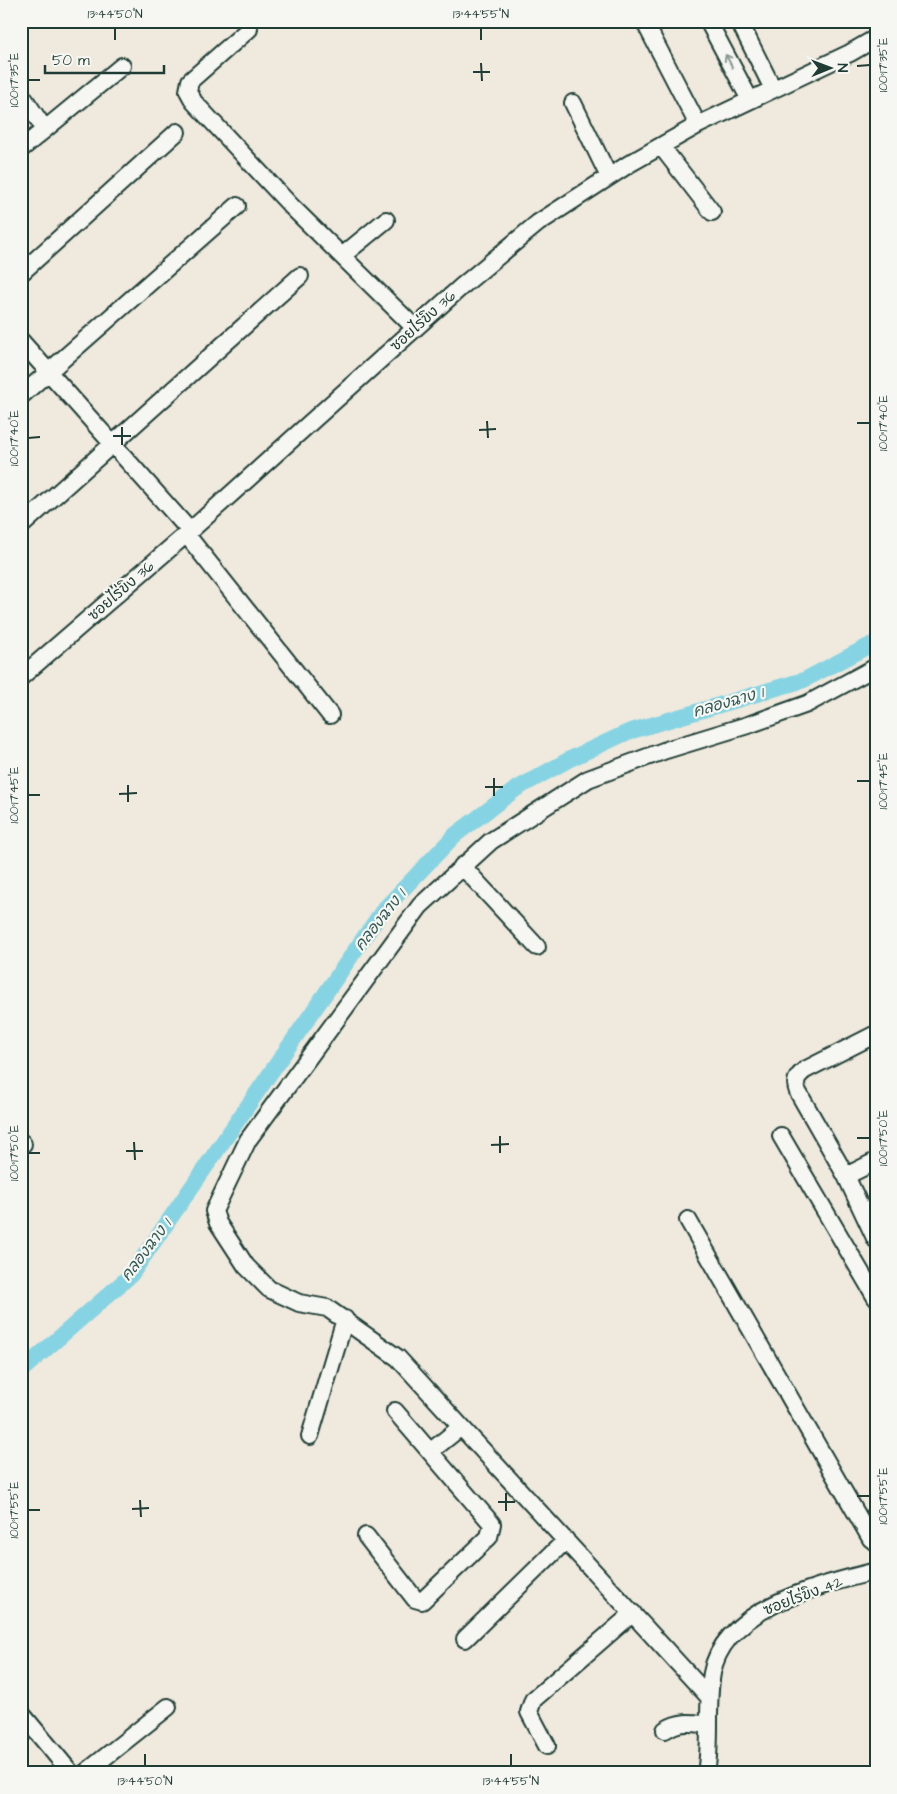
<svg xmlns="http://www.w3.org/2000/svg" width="897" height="1794" font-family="'Architects Daughter','Playpen Sans Thai',sans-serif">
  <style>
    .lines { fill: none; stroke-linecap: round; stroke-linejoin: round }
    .canal { stroke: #86d4e3; stroke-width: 16 }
    .minor-casing { stroke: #1f3d34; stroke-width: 20 }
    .minor { stroke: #f6f6f2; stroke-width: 16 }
    .oneway { stroke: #8a9a93 }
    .ticks { fill: none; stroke: #1f3d34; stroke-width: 2 }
    .labels { text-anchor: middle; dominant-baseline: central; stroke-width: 4.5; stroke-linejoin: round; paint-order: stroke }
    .street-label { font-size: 15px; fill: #1f3d34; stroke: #f6f6f2 }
    .water-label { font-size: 16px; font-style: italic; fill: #345b57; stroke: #f6f6f2 }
    .neatline { fill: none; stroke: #1f3d34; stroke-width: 2 }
    .ticks-label { font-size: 12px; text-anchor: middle; fill: #1f3d34 }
  </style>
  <rect width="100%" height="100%" fill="#f0e9dd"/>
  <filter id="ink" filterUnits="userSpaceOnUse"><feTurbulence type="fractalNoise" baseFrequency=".02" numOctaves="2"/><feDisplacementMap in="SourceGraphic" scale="10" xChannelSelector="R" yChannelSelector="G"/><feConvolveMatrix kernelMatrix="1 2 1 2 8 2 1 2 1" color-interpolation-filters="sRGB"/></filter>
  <g filter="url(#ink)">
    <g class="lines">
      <path class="canal" d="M21 1371 131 1275 383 910 455 835 516 789 570 759 628 732 804 680 876 642"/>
      <defs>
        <path id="minor" d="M644 21 698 125
          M708 21 750 100
          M739 21 773 89
          M249 29 190 81 188 91 194 102 292 207 415 328
          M21 94 44 128
          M573 103 609 177
          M661 146 712 212
          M21 149 122 66
          M342 256 386 220
          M21 273 177 132
          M21 341 190 531
          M21 396 237 206
          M21 526 300 276
          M186 534 330 715
          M21 677 190 531 461 287 538 223 629 164 698 125 850 53 876 38
          M462 866 537 947
          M876 1034 805 1070C796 1077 794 1082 798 1092L846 1176 876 1240
          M781 1136 876 1298
          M21 1142 23 1144
          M846 1176 876 1161
          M688 1220 871 1539 876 1542
          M310 1436 345 1319
          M431 1451 461 1427
          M366 1536 415 1599 422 1601 489 1537 492 1524 395 1411
          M465 1639 566 1540
          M709 1697 398 1358 327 1308 299 1303 269 1289 246 1266 218 1223 214 1211 248 1140 420 906 491 841 588 779 666 750 751 724 807 704 876 667
          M21 1713 71 1773
          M665 1730C680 1720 693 1723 709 1725
          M547 1746 529 1712 533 1700 633 1613
          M85 1773 168 1707
          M706 1773C712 1740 706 1706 712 1673 724 1607 821 1585 876 1571"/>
      </defs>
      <use href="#minor" class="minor-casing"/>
      <use href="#minor" class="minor"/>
    </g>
    <defs><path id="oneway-shaft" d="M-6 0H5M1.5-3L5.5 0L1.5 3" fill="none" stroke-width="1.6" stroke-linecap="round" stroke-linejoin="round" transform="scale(1.25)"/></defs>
    <use class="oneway" href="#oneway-shaft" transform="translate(729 61) rotate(-118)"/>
  </g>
  <path class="ticks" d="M115 28V40M481 28V40M481 63 482 81M857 66 870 65M473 72H490M28 80H40M487 421 488 438M857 423H870M122 427V445M479 430 496 429M113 436H131M28 438 40 437M494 778V796M857 781H870M128 785V802M485 787H503M119 794 137 793M28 795H40M500 1136V1153M857 1138H870M134 1142 135 1160M491 1145 509 1144M126 1151H143M28 1153H40M506 1493V1511M857 1496H870M140 1500 141 1517M498 1502H515M132 1509 149 1508M28 1510H40M145 1754V1766M511 1754V1766"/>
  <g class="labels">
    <g class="street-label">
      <text transform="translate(423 321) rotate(-42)">ซอยไร่ขิง 36</text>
      <text transform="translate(121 591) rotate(-41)">ซอยไร่ขิง 36</text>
      <text transform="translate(803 1596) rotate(-21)">ซอยไร่ขิง 42</text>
    </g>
    <g class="water-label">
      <text transform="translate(728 702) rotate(-16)">คลองฉาง 1</text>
      <text transform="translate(380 920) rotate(-52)">คลองฉาง 1</text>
      <text transform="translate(146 1250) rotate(-53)">คลองฉาง 1</text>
    </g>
  </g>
  <rect width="897" height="1794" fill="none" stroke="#f6f6f2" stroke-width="55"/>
  <g transform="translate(830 68) rotate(89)" stroke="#f6f6f2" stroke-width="4" paint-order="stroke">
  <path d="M0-4L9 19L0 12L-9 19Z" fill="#1f3d34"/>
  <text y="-8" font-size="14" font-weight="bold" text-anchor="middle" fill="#1f3d34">N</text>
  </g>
  <path d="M45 65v8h119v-8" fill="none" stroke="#1f3d34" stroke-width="2.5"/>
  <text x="52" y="65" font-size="15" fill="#1f3d34" stroke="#f6f6f2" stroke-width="4" paint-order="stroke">50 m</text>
  <rect x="28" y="28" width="842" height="1738" class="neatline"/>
  <g class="ticks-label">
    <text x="115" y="18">13°44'50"N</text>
    <text x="481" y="18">13°44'55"N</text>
    <text transform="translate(883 65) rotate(-90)" y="4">100°17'35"E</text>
    <text transform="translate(14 80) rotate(-90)" y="4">100°17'35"E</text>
    <text transform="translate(883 423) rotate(-90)" y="4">100°17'40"E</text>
    <text transform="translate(14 438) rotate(-90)" y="4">100°17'40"E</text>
    <text transform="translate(883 781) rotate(-90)" y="4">100°17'45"E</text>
    <text transform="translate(14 795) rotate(-90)" y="4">100°17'45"E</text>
    <text transform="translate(883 1138) rotate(-90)" y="4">100°17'50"E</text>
    <text transform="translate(14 1153) rotate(-90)" y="4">100°17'50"E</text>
    <text transform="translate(883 1496) rotate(-90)" y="4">100°17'55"E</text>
    <text transform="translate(14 1510) rotate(-90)" y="4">100°17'55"E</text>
    <text x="145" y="1785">13°44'50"N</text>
    <text x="511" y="1785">13°44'55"N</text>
  </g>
</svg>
